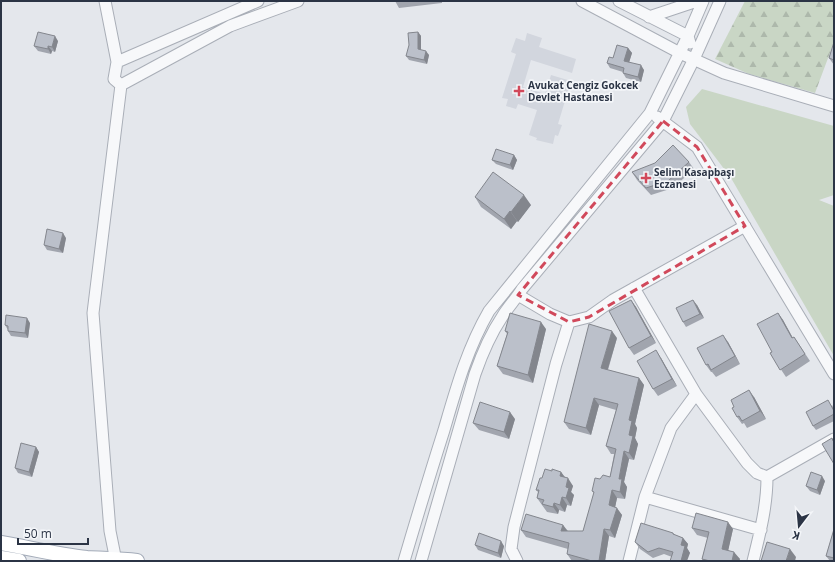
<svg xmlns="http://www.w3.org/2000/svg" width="835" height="562" font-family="'Open Sans',sans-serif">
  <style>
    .built { fill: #d2d6de }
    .forest { fill: url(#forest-firs) }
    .green { fill: #c9d6c5 }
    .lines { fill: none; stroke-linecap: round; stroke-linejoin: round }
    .minor-casing { stroke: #a9aeb7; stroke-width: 13 }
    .major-casing { stroke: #a3abb8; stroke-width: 16 }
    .minor { stroke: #f7f8fa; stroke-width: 11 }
    .major { stroke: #fff; stroke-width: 14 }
    .wall { fill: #a1a5ae }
    .shaded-wall { fill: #83868d }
    .building { fill: #bbc0ca; stroke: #83868d }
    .marked { fill: none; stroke: #d1495b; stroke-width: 3; stroke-dasharray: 8 5; stroke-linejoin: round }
    .poi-dot { fill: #d1495b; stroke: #f4f6f9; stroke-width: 1.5 }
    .labels { text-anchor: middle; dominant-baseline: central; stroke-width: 3.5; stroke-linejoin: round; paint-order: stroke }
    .poi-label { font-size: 10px; font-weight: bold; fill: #2b3445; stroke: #f4f6f9; text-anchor: start }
  </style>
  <defs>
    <pattern id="forest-firs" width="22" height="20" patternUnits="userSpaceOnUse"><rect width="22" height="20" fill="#c9d6c5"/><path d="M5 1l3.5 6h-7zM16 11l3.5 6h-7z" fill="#adb8ab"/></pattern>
  </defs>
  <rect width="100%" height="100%" fill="#e4e7ec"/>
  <path class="built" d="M527 33 542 38 539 47 576 59 572 73 531 60 523 87 545 94 551 75 571 81 558 124 562 125 558 136 555 135 553 144 536 140 537 138 529 135 537 110 518 104 516 109 506 106 508 99 502 98 516 54 511 52 516 38 525 41Z"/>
  <path class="forest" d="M745 1H834V42L815 93 749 74 715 59Z"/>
  <path class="green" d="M702 89 834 126V195L819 200 834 206V356L731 178 690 124 686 107Z"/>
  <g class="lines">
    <defs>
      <path id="minor" d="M105 1 117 62 114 79 121 85 93 313 110 531 116 561
        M582 1 680 53 724 73 834 106
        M619 1 688 36 690 43
        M649 17 697 1
        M117 62 258 1
        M121 85 230 26 298 1
        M657 117 697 147 834 374
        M634 288 696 394 747 463 757 473 767 477 834 439
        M518 295 550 314 569 322 589 317 613 300 745 226
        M645 497 761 530
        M404 561C417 517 430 474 444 430 456 389 467 349 489 311L650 113 688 36 703 1
        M421 561 475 374C482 354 490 335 502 317 508 307 516 299 522 289L663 121 694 59 720 1
        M517 561 511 549 514 527 556 364 569 322
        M629 561 645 497 671 428 696 394
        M753 561C760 533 767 506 767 477"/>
      <path id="major" d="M1 543C30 548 58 555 87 558 104 559 121 559 137 561
        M1 558 19 561"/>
    </defs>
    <use href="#minor" class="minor-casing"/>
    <use href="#major" class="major-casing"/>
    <use href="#minor" class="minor"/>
    <use href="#major" class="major"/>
  </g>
  <path class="wall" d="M395 1H442V3L399 8Z
    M418 32 421 36V50L429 55 427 64 409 60 406 56Z
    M58 41 55 52 52 51 51 54 38 51 34 46Z
    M834 42V65L829 58Z
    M628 48 632 53 629 62 644 70 641 82 626 78 623 73V72L610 68 607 63 613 58Z
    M514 155 517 160 513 170 496 164 492 160Z
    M689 162 694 169 673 188 651 195 637 180 632 172Z
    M475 197 531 205 518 222 517 221 511 229 481 207Z
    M66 238 63 253 47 250 44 245Z
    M631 300 636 307 656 343 634 355 629 348Z
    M697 305 704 318 686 327 683 322Z
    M778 313 783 320 793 338 794 337 810 361 786 377 770 353 772 352Z
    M30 323 28 338 11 336 8 331V330L5 325Z
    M546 329 533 383 503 374 497 366 507 334 505 331Z
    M617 338 608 370 639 378 644 385 635 424 637 428 635 438 638 444 634 460 629 459 624 482 627 487 625 499 617 498 615 507 622 515 615 538 609 536 605 561H572L567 554 568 549 526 537 521 530 563 525 568 531H583L594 493 592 491 600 479 610 477 614 454H611L606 446 616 410 599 405 591 435 569 429 564 422Z
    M728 342 740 364 716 377 712 372H711L706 365Z
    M661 358 677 386 658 396 653 389Z
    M754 397 766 419 747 428 744 423 742 424 737 417Z
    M832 405 834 409V421L816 430 813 426Z
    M515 419 509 439 479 430 473 423Z
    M36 447 39 452 32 477 18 473 15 468Z
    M552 471 561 472 565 477 573 486 571 492 574 495 571 506 567 505 565 512 559 510 558 514 547 512 537 498 538 492 536 490 542 478Z
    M825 481 820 495 810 491 806 486Z
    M692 528 733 529 728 550 740 559 739 561H703L702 559 708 538 697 535Z
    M834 529V561H830L826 556Z
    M673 533 675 535 683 538 688 544 687 548 690 553 672 557 664 554 653 558 640 549 635 542Z
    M475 545 504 546 501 558 478 550Z"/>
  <path class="shaded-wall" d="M418 32 421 36V53L418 49Z
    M55 36 58 41 55 52 52 47Z
    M48 46 52 51 51 54 48 49Z
    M628 48 632 53 628 66 624 61Z
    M426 51 429 55 427 64 424 60Z
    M641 65 644 70 641 82 638 77Z
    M514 155 517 160 513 170 510 165Z
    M524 195 531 205 518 222 511 212Z
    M510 211 517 221 511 229 504 219Z
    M63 233 66 238 63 253 59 249Z
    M631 300 636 307 656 343 651 336Z
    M693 300 697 305 704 318 700 314Z
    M778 313 783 320 797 346 792 338Z
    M27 318 30 323 28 338 25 333Z
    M541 322 546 329 533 383 528 375Z
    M612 331 617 338 606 375 601 368Z
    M723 335 728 342 740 364 735 356Z
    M656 350 661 358 677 386 672 379Z
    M639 378 644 385 635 424 637 428 635 438 638 444 634 460 629 453V420Z
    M749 390 754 397 766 419 760 411Z
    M594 398 599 405 591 435 586 428Z
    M510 412 515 419 509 439 504 432Z
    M36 447 39 452 32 477 29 472Z
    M624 451 629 459 624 482 627 487 625 499 620 492 619 479Z
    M561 472 566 479 560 476Z
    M822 476 825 481 820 495 817 490Z
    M568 478 573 486 571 492 574 495 571 506 566 498V487Z
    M612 490 617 498 614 513 609 505Z
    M562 497 567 505 565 512 560 505Z
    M554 503 559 510 558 514 553 507Z
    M617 508 622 515 615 538 610 530Z
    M728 522 733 529 727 556 722 549Z
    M563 525 568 532 561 531Z
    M604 529 609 536 605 561H599Z
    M683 538 688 544 687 548 690 553 687 561H681V545Z
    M501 541 504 546 501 558 498 553Z
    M790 549 796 557 795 561H786Z
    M734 552 740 559 739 561H732Z"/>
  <path class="building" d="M38 32 55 36 52 47 48 46V49L34 46Z
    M418 32V49L426 51 424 60 406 56 409 45 408 33Z
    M834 42V60L829 58Z
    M617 45 628 48 624 61 641 65 638 77 623 73 624 68 607 63 609 57 613 58Z
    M673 145 689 162 668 181 646 188 632 172 655 163Z
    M496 149 514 155 510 165 492 160Z
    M493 172 524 195 511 212 510 211 504 219 475 197Z
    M47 229 63 233 59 249 44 245Z
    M631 300 651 336 629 348 609 311Z
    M693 300 700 314 683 322 676 308Z
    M510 313 541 322 528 375 497 366 508 332 505 331Z
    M778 313 792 338 794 337 805 354 780 370 770 353 772 352 757 324Z
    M6 315 27 318 25 333 8 331V326L5 325Z
    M589 324 612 331 601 368 639 378 629 420 632 421 629 435 633 436 629 453 624 451 619 479H622L620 492 612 490 609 505 617 508 610 530 604 529 599 561H592L567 554 569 543 521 530 526 514 563 525 561 531H583L594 492 592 491 595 478 600 479 603 475 610 477 616 449 606 446 618 404 594 398 586 428 564 422Z
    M723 335 735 356 711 370 708 364 706 365 697 348Z
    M656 350 672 379 653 389 637 361Z
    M749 390 760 411 742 421 739 416 737 417 732 408 734 407 731 400Z
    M828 400 834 411V414L813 426 806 412Z
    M480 402 510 412 504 432 473 423Z
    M832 438 833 441H834V464L822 444Z
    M21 443 36 447 29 472 15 468Z
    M545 469 552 471V469L561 472 560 476 568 478 566 487 569 488 566 498 562 497 560 505 554 503 553 507 542 504 544 500 537 498 539 490H536L540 478H542Z
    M811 472 822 476 817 490 806 486Z
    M696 513 728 522 722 549 734 552 732 561H710L702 559 709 532 692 528Z
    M641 523 673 533V534L683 538 681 545 685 546 681 561H670L673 552 659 548 648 552 635 542Z
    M834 529V558L826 556Z
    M479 533 501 541 498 553 475 545Z
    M767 542 790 549 786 561H761Z"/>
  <path class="marked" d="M663 121 697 147 745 226 589 317 569 322 518 295Z"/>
  <g class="poi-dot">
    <path d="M517 85h4v4h4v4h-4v4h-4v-4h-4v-4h4z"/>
    <path d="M644 172h4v4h4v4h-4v4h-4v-4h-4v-4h4z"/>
  </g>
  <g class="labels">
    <g class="poi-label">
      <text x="528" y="85">Avukat Cengiz Gokcek<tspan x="528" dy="12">Devlet Hastanesi</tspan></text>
      <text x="654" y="172">Selim Kasapbaşı<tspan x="654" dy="12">Eczanesi</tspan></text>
    </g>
  </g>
  <rect width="835" height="562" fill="none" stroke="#2b3445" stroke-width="4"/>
  <g transform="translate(799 526) rotate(196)" stroke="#f4f6f9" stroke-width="3" paint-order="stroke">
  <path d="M0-3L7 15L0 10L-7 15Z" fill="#2b3445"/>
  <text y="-6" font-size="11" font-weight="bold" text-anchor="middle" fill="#2b3445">K</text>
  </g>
  <path d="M18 538v6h70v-6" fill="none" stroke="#2b3445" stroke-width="2"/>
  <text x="24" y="538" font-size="12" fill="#2b3445" stroke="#f4f6f9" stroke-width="3" paint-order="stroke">50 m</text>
</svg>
